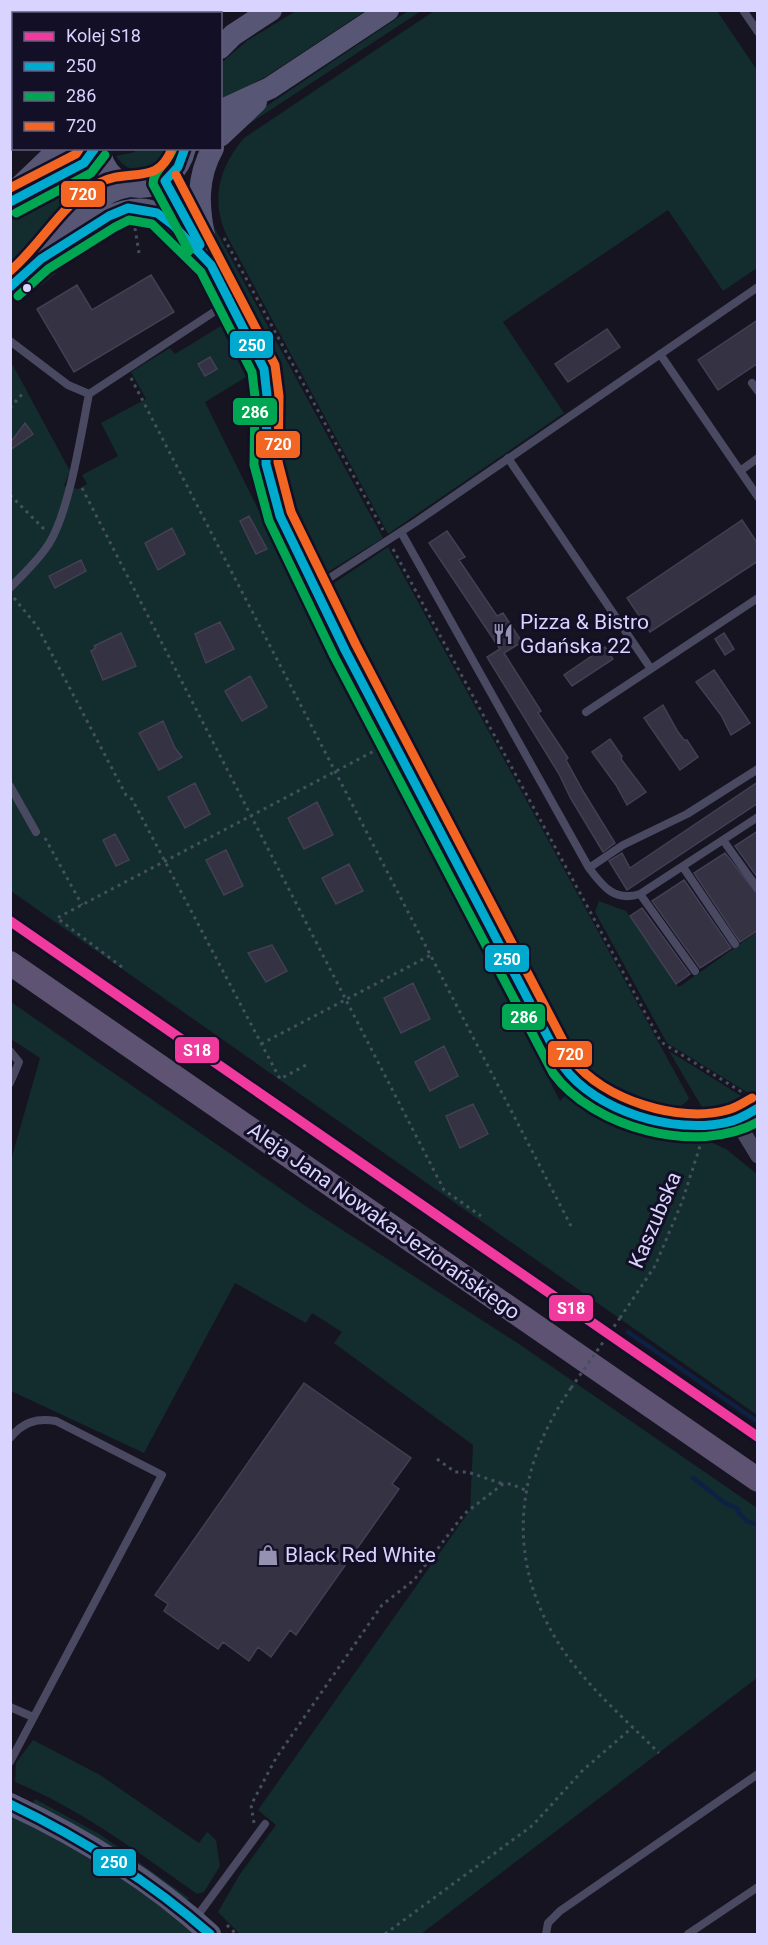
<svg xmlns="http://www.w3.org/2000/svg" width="768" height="1945" font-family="Roboto,sans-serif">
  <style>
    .green { fill: #132c2d }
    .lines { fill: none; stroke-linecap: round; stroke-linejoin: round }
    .stream { stroke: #0d2144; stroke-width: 4.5 }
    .building { fill: #343243; stroke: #433f54; stroke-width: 1.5 }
    .path { stroke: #44505f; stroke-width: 3; stroke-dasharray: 3 4.5; stroke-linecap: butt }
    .lane { stroke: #4a4962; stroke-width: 8 }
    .street { stroke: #4a4962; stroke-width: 15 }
    .secondary { stroke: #575674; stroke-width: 22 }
    .primary { stroke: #5e5373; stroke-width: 24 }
    .path-bridge { stroke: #44505f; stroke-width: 3; stroke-dasharray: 3 4.5; stroke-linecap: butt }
    .bus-1-casing { stroke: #130f26; stroke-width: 14 }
    .bus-2-casing { stroke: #130f26; stroke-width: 14 }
    .bus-3-casing { stroke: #130f26; stroke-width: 14 }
    .bus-1 { stroke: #00a9ce; stroke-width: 9 }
    .bus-2 { stroke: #00a651; stroke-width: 9 }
    .bus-3 { stroke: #f26522; stroke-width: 9 }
    .rail-1-casing { stroke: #130f26; stroke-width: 15 }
    .rail-1 { stroke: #f13a9d; stroke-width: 10 }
    .bus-dot { fill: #d9d4ff; stroke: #130f26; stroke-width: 2 }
    .labels { text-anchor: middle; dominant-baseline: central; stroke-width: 6; stroke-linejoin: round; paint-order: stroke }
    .poi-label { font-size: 21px; fill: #d9d4ff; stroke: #130f26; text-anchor: start }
    .street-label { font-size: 21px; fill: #d9d4ff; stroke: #130f26 }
    .line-badge { stroke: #130f26; stroke-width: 2 }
    .badge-label { font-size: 16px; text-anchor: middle; font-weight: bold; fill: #fff }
  </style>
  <rect width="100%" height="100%" fill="#161421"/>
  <path class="green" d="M296 11H365L267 76 221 101V63L248 40Z
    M408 11H421L243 128 240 124Z
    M434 11H717L757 70V268L723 291 668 210 503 322 564 413 388 534 227 236C210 200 219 167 244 138Z
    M135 149V148L170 149C165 179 130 178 116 156L135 152Z
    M73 180 85 198 54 233 11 272V215Z
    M108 223 110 231 82 251 41 286 37 281 79 243Z
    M213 225 383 538 328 572 319 571 288 507 279 475 278 398 273 360 216 249 211 233Z
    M221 326 246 377 205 402 301 596 560 1101 567 1094 586 1110 627 1128 708 1141 726 1149 757 1174V1415L11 891 10 360 70 471 64 486 78 489 87 484 82 475 118 456 101 423 146 399 131 372 170 348 175 354Z
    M388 547 689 1098C677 1122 618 1100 601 1089 591 1081 582 1072 574 1062L333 605 329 592 334 583Z
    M599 901 626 911 679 987 757 932V1093L750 1094 667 1043 595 912Z
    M11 1002 313 1211 519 1344 757 1508V1678L421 1934H240L218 1912 240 1874 276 1825 258 1810 470 1510 473 1445 334 1343 342 1332 312 1313 306 1323 235 1283 144 1453 11 1391V1160L40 1058 11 1039Z
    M669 1051 746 1099 726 1108 703 1109Z
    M33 1740 100 1775 199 1843 207 1832 216 1840 220 1866 204 1892 197 1894C139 1853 81 1809 15 1782L16 1763Z
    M35 1799 101 1835 190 1899H185L32 1805Z
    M11 1816 96 1859 197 1934H11Z"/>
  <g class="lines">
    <path class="stream" d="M628 1332 758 1422
      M693 1478 725 1503 738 1509V1512L747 1521 758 1525"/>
  </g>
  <path class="building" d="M151 275 174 312 74 372 37 309 77 285 92 310Z
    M758 320V363L718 390 698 360Z
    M607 329 620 347 568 382 555 364Z
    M210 357 217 369 205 376 198 364Z
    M25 423 33 434 10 450V443Z
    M249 516 267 549 256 554 240 521Z
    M742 520 758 544V561L650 632 627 598Z
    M172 528 185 554 158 570 145 543Z
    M447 531 465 557 459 560 497 616 503 613 522 642 504 653 541 711 538 713 568 758 566 760 583 791 615 843 603 852 571 799 559 774 487 657 500 649 429 543Z
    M81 560 86 571 55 588 49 576Z
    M220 622 234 649 206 663 195 634Z
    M121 633 136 666 103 680 91 651 96 648 94 646Z
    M724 633 734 649 725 655 715 639Z
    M605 647 613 659 572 686 564 675Z
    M714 670 750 723 731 735 721 715 696 682Z
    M250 676 267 707 242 721 225 691Z
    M663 705 678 732 684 740H687L698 757 680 770 644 718Z
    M163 721 175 748 182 757 159 770 139 733Z
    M610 739 622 756 621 759 646 792 627 805 616 785 592 752Z
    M758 782V803L627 890 609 861 622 853 630 868Z
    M195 783 210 814 185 828 168 797Z
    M317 802 333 835 304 849 288 818Z
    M758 831V878L735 846Z
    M115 834 129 860 116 866 103 840Z
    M226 850 243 886 224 895 206 860Z
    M725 853 758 895V930L740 942 694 873Z
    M349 864 363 891 336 904 322 878Z
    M684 880 731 948 700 968 652 901Z
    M642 908 690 974 676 984 630 916Z
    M272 945 287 971 266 982 248 953Z
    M413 983 430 1019 401 1033 384 998Z
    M444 1046 458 1076 430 1091 415 1062Z
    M473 1104 488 1134 460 1148 446 1116Z
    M304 1383 411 1458 392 1484 399 1489 296 1635 290 1630 271 1657 258 1647 249 1661 223 1642 218 1649 164 1611 168 1604 155 1595Z"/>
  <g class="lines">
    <path class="path" d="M135 228 139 253
      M224 238 383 530
      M131 378 571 1226
      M10 408 23 393
      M82 488 444 1190 481 1216
      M10 495 45 530
      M393 549 661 1042 745 1094
      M14 598 37 626 126 795 132 799 280 1079 306 1065
      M45 838 82 905
      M122 967 57 918 376 750
      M261 1044 431 955
      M620 1318 655 1266 682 1202 701 1143
      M571 1388C512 1473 505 1566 565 1653 591 1690 627 1721 659 1753
      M437 1459 455 1472H468L503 1484
      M254 1823 251 1805 276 1758 382 1605 414 1580 464 1514 503 1484H511L525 1490
      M227 1925 236 1934
      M385 1934 533 1825 583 1770 633 1727"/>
    <path class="lane" d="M743 10 758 32
      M26 14V10
      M10 137 14 135
      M10 341 68 385 89 394
      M660 354 758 497
      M752 383 758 391
      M508 458 651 669
      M740 471 758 458
      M401 532 589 868C603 887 615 902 640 894L758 817
      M317 586 416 522 758 287
      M10 588C24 573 40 559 50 542 70 508 81 434 89 394L226 304
      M586 712 758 598
      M10 786 36 832
      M723 840 758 889
      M683 867 735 944
      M589 868 623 845 687 814 758 769
      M640 894 695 971
      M10 1051 19 1062 10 1083
      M10 1438C23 1422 36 1418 56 1421L162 1475 10 1762
      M10 1707 33 1717
      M195 1919 265 1824
      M546 1934 548 1923 560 1911 758 1774
      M688 1934 758 1887"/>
    <path class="street" d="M736 1120 758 1156"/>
    <path class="secondary" d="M71 10 72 14
      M220 48 233 35 271 10
      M220 111 270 88 388 10
      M220 136 256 102
      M99 148C107 201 173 199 185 148
      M165 181 264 369 267 396 266 464 280 516 345 650 563 1066C572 1079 582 1089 595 1098 625 1116 690 1130 725 1123 737 1121 747 1114 758 1108
      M11 195 60 148
      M10 202 84 163 95 148
      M205 240C198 208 196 178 213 148
      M41 259C71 240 120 197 156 213 170 219 180 233 190 243
      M10 287C21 278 32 269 42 259 68 232 89 192 129 186
      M10 1804C83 1838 151 1880 210 1934"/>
    <path class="primary" d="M10 963 758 1480"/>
    <path class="path-bridge" d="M571 1388 620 1318"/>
    <defs>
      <path id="bus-1" d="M185 148 178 167 165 181 200 245
        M10 202 84 163 95 148
        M10 287 41 259 109 216 128 208 157 213 173 225 211 265 264 369 267 396 266 464 280 516 345 650 563 1066C595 1111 674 1135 728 1122 739 1120 748 1114 758 1108
        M10 1804C83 1839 149 1881 210 1934"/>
      <path id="bus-2" d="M173 148C169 162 153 170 153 184L189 251
        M16 213 91 173 105 155
        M18 296 48 269 115 227 129 220 152 224 201 272 252 372 255 397 254 465 269 521 334 656 553 1073C593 1128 697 1156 758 1122"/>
      <path id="bus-3" d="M176 175 275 365 279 396 278 462 291 512 356 645 573 1060C602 1099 680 1124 727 1110 736 1108 744 1102 752 1098
        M10 188 76 154 80 148
        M10 271C41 245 63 202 99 183 128 167 159 187 172 148"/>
    </defs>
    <use href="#bus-1" class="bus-1-casing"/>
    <use href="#bus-2" class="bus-2-casing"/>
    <use href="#bus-3" class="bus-3-casing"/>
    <use href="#bus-1" class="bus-1"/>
    <use href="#bus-2" class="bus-2"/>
    <use href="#bus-3" class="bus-3"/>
    <defs>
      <path id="rail-1" d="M10 921 758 1437"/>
    </defs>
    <use href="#rail-1" class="rail-1-casing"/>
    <use href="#rail-1" class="rail-1"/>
  </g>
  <defs>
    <symbol id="restaurant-bare" viewBox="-9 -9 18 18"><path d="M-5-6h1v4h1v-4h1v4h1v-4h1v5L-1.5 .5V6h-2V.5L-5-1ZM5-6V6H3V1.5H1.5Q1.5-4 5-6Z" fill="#9591b1" stroke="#130f26" stroke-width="2.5" paint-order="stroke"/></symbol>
    <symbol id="shop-bare" viewBox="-9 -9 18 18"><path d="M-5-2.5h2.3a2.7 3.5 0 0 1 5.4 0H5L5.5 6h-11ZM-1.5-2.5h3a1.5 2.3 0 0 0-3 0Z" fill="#9591b1" stroke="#130f26" stroke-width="2.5" paint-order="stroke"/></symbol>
  </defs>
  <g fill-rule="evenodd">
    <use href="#restaurant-bare" x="488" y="619" width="30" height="30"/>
    <use href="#shop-bare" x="253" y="1540" width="30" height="30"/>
  </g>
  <circle class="bus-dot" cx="27" cy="288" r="5"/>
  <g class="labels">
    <g class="poi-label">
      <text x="520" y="622">Pizza &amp; Bistro<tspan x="520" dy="24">Gdańska 22</tspan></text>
      <text x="285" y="1555">Black Red White</text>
    </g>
    <g class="street-label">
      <text transform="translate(655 1220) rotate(-67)">Kaszubska</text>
      <text transform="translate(384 1221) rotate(35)">Aleja Jana Nowaka-Jeziorańskiego</text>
    </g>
  </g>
  <g class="line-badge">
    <rect x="60" y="180" width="46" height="28" rx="6" fill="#f26522"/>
    <rect x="229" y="330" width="45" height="29" rx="6" fill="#00a9ce"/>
    <rect x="232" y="397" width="46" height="29" rx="6" fill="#00a651"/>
    <rect x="255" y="430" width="46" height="29" rx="6" fill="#f26522"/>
    <rect x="484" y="944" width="46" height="29" rx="6" fill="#00a9ce"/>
    <rect x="501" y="1003" width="45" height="28" rx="6" fill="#00a651"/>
    <rect x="174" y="1036" width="46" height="28" rx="6" fill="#f13a9d"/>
    <rect x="547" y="1040" width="46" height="28" rx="6" fill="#f26522"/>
    <rect x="548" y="1294" width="46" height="28" rx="6" fill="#f13a9d"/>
    <rect x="92" y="1848" width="45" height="29" rx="6" fill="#00a9ce"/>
  </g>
  <g class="badge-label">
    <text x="83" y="200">720</text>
    <text x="252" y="351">250</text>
    <text x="255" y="418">286</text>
    <text x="278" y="450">720</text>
    <text x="507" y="965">250</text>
    <text x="524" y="1023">286</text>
    <text x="197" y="1056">S18</text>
    <text x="570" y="1060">720</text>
    <text x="571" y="1314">S18</text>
    <text x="114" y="1868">250</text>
  </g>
  <rect width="768" height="1945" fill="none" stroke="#d9d4ff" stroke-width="24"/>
  <rect x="12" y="12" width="210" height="138" fill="#130f26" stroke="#625e7d" stroke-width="1.5"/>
  <rect x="24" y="32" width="30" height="9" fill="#f13a9d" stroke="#625e7d" stroke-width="1.5"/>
  <text x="66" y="42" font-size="18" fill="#d9d4ff">Kolej S18</text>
  <rect x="24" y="62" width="30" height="9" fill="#00a9ce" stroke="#625e7d" stroke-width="1.5"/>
  <text x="66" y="72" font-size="18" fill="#d9d4ff">250</text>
  <rect x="24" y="92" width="30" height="9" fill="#00a651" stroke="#625e7d" stroke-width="1.5"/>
  <text x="66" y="102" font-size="18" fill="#d9d4ff">286</text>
  <rect x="24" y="122" width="30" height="9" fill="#f26522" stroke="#625e7d" stroke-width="1.5"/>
  <text x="66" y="132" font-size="18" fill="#d9d4ff">720</text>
</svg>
